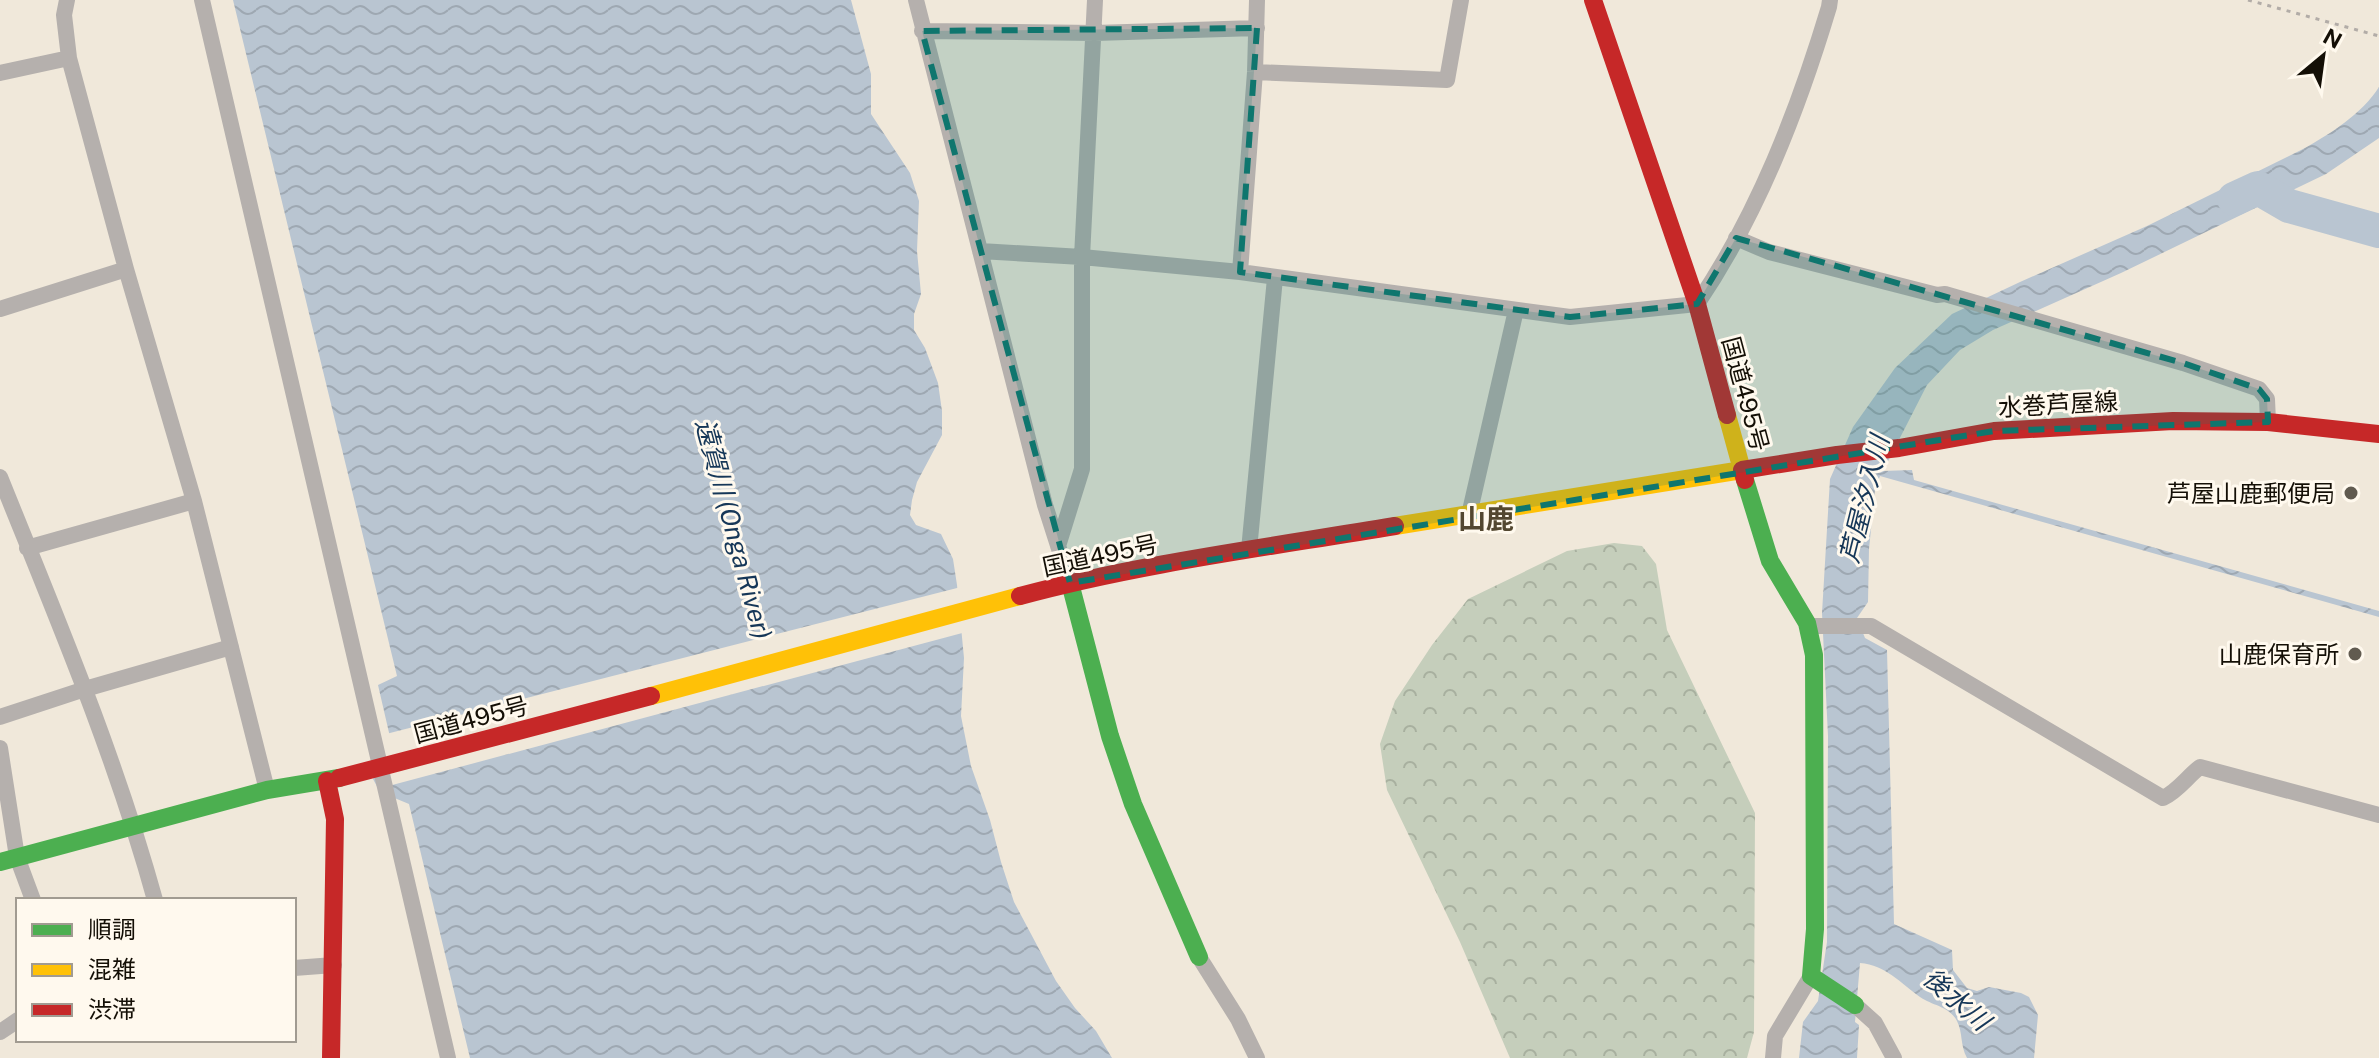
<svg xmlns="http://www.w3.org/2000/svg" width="2379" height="1058" font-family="'Public Sans','Noto Sans JP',sans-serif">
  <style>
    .forest { fill: url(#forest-crowns) }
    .water { fill: url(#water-waves) }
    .pier { fill: #f0e8da }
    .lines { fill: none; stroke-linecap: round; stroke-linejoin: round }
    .river { stroke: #b9c5d1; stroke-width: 34 }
    .path { stroke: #b2aca7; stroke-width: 3; stroke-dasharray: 4 6; stroke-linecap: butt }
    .street { stroke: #b5b0ad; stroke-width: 16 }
    .fast { stroke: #4caf50; stroke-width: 18 }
    .slow { stroke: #ffc107; stroke-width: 18 }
    .jam { stroke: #c62828; stroke-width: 18 }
    .marked { fill: #0f766e; fill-opacity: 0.2; stroke: #0f766e; stroke-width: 6; stroke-dasharray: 16 10; stroke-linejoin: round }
    .poi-dot { fill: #615b50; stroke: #fff9ee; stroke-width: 3 }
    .labels { text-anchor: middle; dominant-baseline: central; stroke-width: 6; stroke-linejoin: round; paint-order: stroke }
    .street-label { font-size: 24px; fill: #140f06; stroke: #fff9ee }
    .poi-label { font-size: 24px; fill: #140f06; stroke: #fff9ee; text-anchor: end }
    .water-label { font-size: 26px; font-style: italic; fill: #163758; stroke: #fff9ee }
    .quarter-label { font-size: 28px; font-weight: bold; fill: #534730; stroke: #fff9ee }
  </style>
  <defs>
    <pattern id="forest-crowns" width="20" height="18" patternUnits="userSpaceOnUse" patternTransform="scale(2)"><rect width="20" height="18" fill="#c5cebb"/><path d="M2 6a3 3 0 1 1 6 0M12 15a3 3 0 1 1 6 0" fill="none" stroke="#a8b09f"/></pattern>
    <pattern id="water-waves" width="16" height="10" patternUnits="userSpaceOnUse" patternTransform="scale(2)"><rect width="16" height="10" fill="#b9c5d1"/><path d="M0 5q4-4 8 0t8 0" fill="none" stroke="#9ea8b2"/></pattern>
  </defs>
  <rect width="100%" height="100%" fill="#f0e8da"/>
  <path class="forest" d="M1614 543 1642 546 1656 564 1667 630 1755 813 1754 1032 1747 1058H1510L1460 942 1387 790 1380 744 1395 701 1432 645 1468 599 1567 551Z"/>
  <path class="water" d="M233 0H851L871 74V114L910 173 919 201 917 251 921 294 914 314V330L925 348 938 383 942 411V435L917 482 912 500 910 515 916 525 941 534 953 559 957 585 964 658 961 716 971 766 990 820 1001 862 1014 902 1056 981 1075 1008 1096 1031 1112 1058H470L409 804 380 792 373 779 393 750 378 685 397 676Z
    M2379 87V138L2326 174 2121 273 1993 330 1960 350 1927 385 1883 471 1912 470 1914 480 2379 611V617L1880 476 1875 490 1869 549 1868 602 1857 618 1865 638 1887 650 1894 924 1952 950 1953 970 1967 988 1977 991 1989 987 2021 993 2029 997 2038 1015 2034 1058H1967C1960 1045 1963 1033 1957 1021 1949 1006 1933 1006 1920 997 1900 983 1886 965 1860 963L1855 1022 1859 1025 1857 1058H1799L1803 1022 1818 1001 1827 942 1828 736 1822 613 1830 479 1853 427 1895 368 1952 314 2020 282 2147 226 2303 149C2330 134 2362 114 2379 87Z"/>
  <path class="pier" d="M961 587 966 632 381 788 371 753 389 748 386 734Z"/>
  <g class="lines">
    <path class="river" d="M2234 199 2258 188 2289 206 2379 231"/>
    <path class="path" d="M2248 0 2379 36"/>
    <path class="street" d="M67 0 64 15 69 58 126 269 194 501 267 790
      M202 0 448 1058
      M916 0 1045 505 1070 583
      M922 31 1095 33 1257 28
      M1255 72 1447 80 1461 0
      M0 73 69 58
      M1736 238 1769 252 1937 295 1945 294 2183 363 2259 389 2267 399 2268 422
      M980 251 1082 257 1240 272 1570 317 1697 304C1758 214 1798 110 1829 7L1830 0
      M1240 272 1255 72 1257 0
      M0 309 126 269
      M0 477C56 616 115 755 155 900
      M1469 515 1516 310
      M1058 546 1082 469V257L1095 0
      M27 548 194 501
      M1249 550 1275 278
      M1807 623 1812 626H1871L2163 798C2178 791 2187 777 2200 767L2379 815
      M0 717 85 689 231 647
      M0 748 17 857 33 900
      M1199 957 1238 1019 1257 1058
      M294 968 334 965
      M1855 1005 1875 1023 1894 1058
      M0 1032 18 1020
      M1773 1058 1775 1036 1811 976"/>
    <path class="fast" d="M1745 480 1770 561 1807 623 1814 655 1815 929 1811 976 1855 1005
      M1070 583 1110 736 1133 804 1199 957
      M0 862 267 790 339 778"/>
    <path class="slow" d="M1395 526 1742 470 1727 415
      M651 696 1020 596"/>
    <path class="jam" d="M1593 0 1697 304 1727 415
      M1745 480 1742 470 1837 455 1899 448 1994 431 2173 421 2268 422 2379 434
      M1020 596C1142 563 1270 547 1395 526
      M339 778 651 696
      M327 781 335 819 331 1058"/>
  </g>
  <path class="marked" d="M1257 28 1240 272 1570 317 1697 304 1736 238 2183 363 2259 389 2267 399 2268 422 1994 431 1070 583 922 31Z"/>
  <g class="poi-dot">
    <circle cx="2351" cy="493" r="8"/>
    <circle cx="2355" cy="654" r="8"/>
  </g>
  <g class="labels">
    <g class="street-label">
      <text transform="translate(1746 394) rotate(75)">国道495号</text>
      <text transform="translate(2058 404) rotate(-3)">水巻芦屋線</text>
      <text transform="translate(1100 555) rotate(-12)">国道495号</text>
      <text transform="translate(471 719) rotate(-15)">国道495号</text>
    </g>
    <g class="poi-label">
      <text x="2335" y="493">芦屋山鹿郵便局</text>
      <text x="2339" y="654">山鹿保育所</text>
    </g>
    <g class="water-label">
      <text transform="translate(1864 499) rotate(-76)">芦屋汐入川</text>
      <text transform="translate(734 529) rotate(75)">遠賀川 (Onga River)</text>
      <text transform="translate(1957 999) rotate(41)">後水川</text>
    </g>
    <g class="quarter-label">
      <text x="1486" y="518">山鹿</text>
    </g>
  </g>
  <rect x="16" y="898" width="280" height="144" fill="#fff9ee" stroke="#a19b91" stroke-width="2"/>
  <rect x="32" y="924" width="40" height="12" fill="#4caf50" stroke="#a19b91" stroke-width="2"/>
  <text x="88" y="938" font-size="24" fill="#140f06">順調</text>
  <rect x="32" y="964" width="40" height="12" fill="#ffc107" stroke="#a19b91" stroke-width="2"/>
  <text x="88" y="978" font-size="24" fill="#140f06">混雑</text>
  <rect x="32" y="1004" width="40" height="12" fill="#c62828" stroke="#a19b91" stroke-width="2"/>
  <text x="88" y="1018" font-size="24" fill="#140f06">渋滞</text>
  <g transform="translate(2323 56) rotate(29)" stroke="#fff9ee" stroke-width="6" paint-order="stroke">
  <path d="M0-6L14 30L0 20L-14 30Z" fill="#140f06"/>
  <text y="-12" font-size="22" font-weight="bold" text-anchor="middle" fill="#140f06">N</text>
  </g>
</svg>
